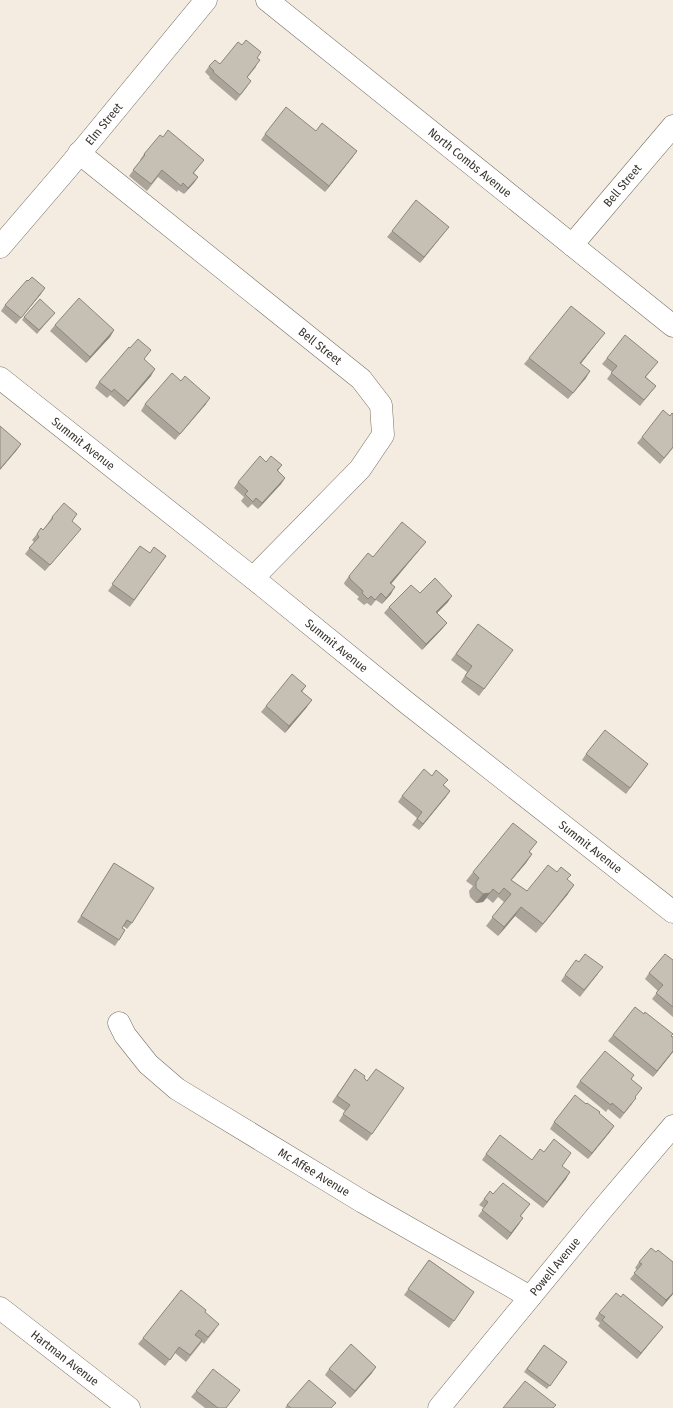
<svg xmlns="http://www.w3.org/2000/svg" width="673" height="1408" font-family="'Fira Sans Condensed',sans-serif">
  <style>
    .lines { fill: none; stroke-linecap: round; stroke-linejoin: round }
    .minor-casing { stroke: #766f64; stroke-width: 23 }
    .tertiary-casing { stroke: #766f64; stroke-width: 23 }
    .minor { stroke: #fff; stroke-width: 22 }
    .tertiary { stroke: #fff; stroke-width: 22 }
    .wall { fill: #aaa49a }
    .shaded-wall { fill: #8b867d }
    .building { fill: #c6bfb3; stroke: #8b867d }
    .labels { text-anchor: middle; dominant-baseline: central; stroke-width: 3.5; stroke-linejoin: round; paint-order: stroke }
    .street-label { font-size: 12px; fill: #37342f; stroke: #fff }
  </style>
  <rect width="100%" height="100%" fill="#f4ece0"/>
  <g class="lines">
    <defs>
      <g id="minor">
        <path id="s1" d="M267 0 673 326"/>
        <path id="s2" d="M79 153 361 379 381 405 383 435 360 469 253 578"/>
        <path id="s3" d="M572 245 673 126"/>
        <path id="s4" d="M0 247 66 170 206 0"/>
        <path id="s5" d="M119 1023 125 1035 148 1064 177 1089 363 1202 530 1297"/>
        <path id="s6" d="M0 1308 129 1408"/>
        <path id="s7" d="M439 1408 600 1212 673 1126"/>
      </g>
      <g id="tertiary">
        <path id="s8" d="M0 378 253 578 407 703 673 912"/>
      </g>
    </defs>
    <use href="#minor" class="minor-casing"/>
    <use href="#tertiary" class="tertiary-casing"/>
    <use href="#minor" class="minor"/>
    <use href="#tertiary" class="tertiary"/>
  </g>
  <path class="wall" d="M257 58 256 67 247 78V87L236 101 209 78 210 77 205 72 209 66Z
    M316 131 357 151 325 192 261 140 265 134Z
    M163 137 204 160 194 173 198 177 184 194 178 190 177 192 158 177 147 191 129 176 140 161V160L144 154Z
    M449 227 420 263 387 237 392 231Z
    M41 294 16 324 1 311 5 305Z
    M55 313 37 334 22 320 24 317Z
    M55 325 114 330 110 337 86 363 50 331Z
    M600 339 580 364 586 378 568 399 524 364 529 358Z
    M607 358 653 368 646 377 656 386 640 406 607 379 612 372 602 364Z
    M144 360 151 376 124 407 110 395 107 398 95 388 99 382Z
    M181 381 206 404 175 440 141 411 145 404Z
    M673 414V448L660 464 637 443 642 437Z
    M266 462 282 465 278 471 285 478 281 484 258 509 252 504 248 508 241 501 244 497 234 488 238 482Z
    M52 517 72 522 76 535 45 571 25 554 34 542 32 540 37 534 43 530 48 523Z
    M426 542 391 584V594L382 604 376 600 371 606 367 603 364 605 357 599 359 597 345 585 344 583 349 576Z
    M140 546 150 553 166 556 130 607 108 591Z
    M420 593 448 602 437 613 447 623 442 629 422 650 384 613 389 607Z
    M478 624 513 650 479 696 461 682 467 672 451 660Z
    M306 686 302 692 307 707 285 733 261 712 266 706Z
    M586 754 648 764 626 794 582 760Z
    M444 785 450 791 419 830 412 825 417 818 398 802 402 796Z
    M530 852 532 854 526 863 511 880 527 891 557 872 568 879V894L536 933 515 916 498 936 486 926 504 902 498 897 493 903 487 898 483 902 476 903 470 897 469 891 473 886 466 881 473 872Z
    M114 863 132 923 127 929 123 926 122 928 125 930 115 946 77 922Z
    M673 960V1017L652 999 658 991 645 979 649 973Z
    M598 974 580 997 561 981 565 975Z
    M644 1014 673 1037V1052L653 1077 608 1041 613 1035Z
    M355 1069 367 1081 404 1088 367 1141 339 1121 345 1111 332 1102Z
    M634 1075 631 1079 635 1097 632 1104 620 1119 608 1109 606 1112 576 1087 580 1081Z
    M586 1104 614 1126 588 1159 550 1129 554 1122Z
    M486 1154 532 1160 562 1166 566 1179 543 1208 482 1160Z
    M484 1199 530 1204 521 1216 519 1224 507 1240 478 1216 484 1208 479 1205Z
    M656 1252 673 1262V1294L662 1307 630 1279 637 1270 635 1268 639 1262Z
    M429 1260 474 1292 449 1328 404 1295Z
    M205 1312 215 1330 204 1344 202 1342 186 1362 175 1353 165 1366 138 1344 143 1338Z
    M599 1313 658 1333 637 1359 598 1326 600 1323 595 1319Z
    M544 1345 567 1362 547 1389 524 1372Z
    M329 1369 372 1373 350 1398 325 1375Z
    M240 1390 226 1408H205L191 1397 196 1391Z
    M287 1405 332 1408H285Z"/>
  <path class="shaded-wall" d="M357 151 352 158 325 192 329 186Z
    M198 177 194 183 184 194 188 188Z
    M449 227 444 233 420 263 424 257Z
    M45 288 41 294 16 324 21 318Z
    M114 330 110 337 86 363 90 357Z
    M605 333 600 339 576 370 580 363Z
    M155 369 151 376 124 407 128 401Z
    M590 371 586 378 568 399 573 393Z
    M210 398 206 404 175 440Z
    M21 444 17 450 0 470V469Z
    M285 478 281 484 258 509 262 503Z
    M426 542 386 590 390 583Z
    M395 587 391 594 382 604 386 598Z
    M452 596 448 602 432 618 436 612Z
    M447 623 442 629 422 650 426 644Z
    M312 700 307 707 285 733 289 726Z
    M450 791 446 797 419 830 423 824Z
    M532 854 526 863 504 889 511 880Z
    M574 885 568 894 536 933 543 924Z
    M493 889 483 902 476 903 483 894Z
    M521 907 515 916 498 936 504 927Z
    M673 1051V1052L653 1077 657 1071Z
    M614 1126 610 1132 588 1159 592 1153Z
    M570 1172 566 1179 543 1208 547 1202Z
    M523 1218 519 1224 507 1240 511 1233Z
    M673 1293V1294L662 1307 666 1300Z
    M663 1327 658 1333 637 1359 641 1353Z
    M376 1367 372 1373 350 1398 355 1391Z"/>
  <path class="building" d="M246 40 261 52 257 58 260 60 247 77 251 81 240 95 213 72 214 71 209 66 215 60 220 64 238 42 242 45Z
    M286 107 316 131 322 123 357 151 329 186 265 134Z
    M168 130 204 160 193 173 198 177 188 188 183 183 181 186 162 170 151 184 133 170 145 155 144 154 160 135 163 137Z
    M416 200 449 227 424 257 392 231Z
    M32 277 45 288 21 318 5 305 27 280 28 281Z
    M79 298 114 330 90 357 55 325Z
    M40 299 55 313 39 330 24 317Z
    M571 306 605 333 580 363 590 371 573 393 529 358Z
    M625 335 658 362 645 377 656 386 644 400 611 373 617 366 607 358Z
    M138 339 151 350 144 359 155 369 128 401 114 389 112 392 99 382 129 347 130 348Z
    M172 373 181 381 185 376 210 398 180 434 145 404Z
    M663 410 670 416 672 413 673 414V447L664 458 642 437Z
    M0 426 21 444 0 469Z
    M260 456 266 462 271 456 282 465 277 470 285 478 262 503 256 498 253 502 245 494 248 491 238 482Z
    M64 503 77 514 72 521 81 529 50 565 29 548 39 537 37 534 41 528 43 530 53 518 52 517Z
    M402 522 426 542 390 583 395 587 386 598 381 593 375 600 371 596 368 599 362 593 363 591 350 579 349 576 368 553 373 557Z
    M140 546 150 553 154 547 166 556 134 600 112 584Z
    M435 578 452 596 436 612 447 623 426 644 389 607 411 585 420 593Z
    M478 624 513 650 484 689 465 676 472 666 456 654Z
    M292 674 306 686 301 691 312 700 289 726 266 706Z
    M605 730 648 764 630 788 586 754Z
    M424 769 432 776 436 770 448 780 443 785 450 791 423 824 417 819 422 812 402 796Z
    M513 823 537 842 529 852 532 854 511 880 527 891 548 865 557 872 561 867 571 875 567 879 574 885 543 924 521 907 504 927 492 917 511 894 504 888 499 894 493 889 490 893 483 894 476 888V882L479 878 473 872Z
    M114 863 154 888 132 923 127 920 122 928 125 930 119 940 81 916Z
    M585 954 603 967 584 990 565 975 576 960 579 962Z
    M665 954 673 960V1007L656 993 663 985 649 973Z
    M635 1007 644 1014 645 1012 673 1034 671 1036 673 1037V1051L657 1071 613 1035Z
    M605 1051 634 1075 631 1079 642 1088 635 1097 636 1098 624 1113 612 1103 611 1105 580 1081Z
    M355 1069 365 1076 364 1078 367 1081 376 1069 404 1088 372 1134 343 1114 350 1105 337 1096Z
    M575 1095 586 1104 587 1103 600 1112 599 1113 614 1126 592 1153 554 1122Z
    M500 1135 532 1160 540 1149 544 1152 554 1139 571 1153 562 1166 570 1172 547 1202 486 1154Z
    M503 1183 530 1204 520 1216 523 1218 511 1233 482 1210 488 1202 484 1199 490 1191 493 1194Z
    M651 1248 656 1252 658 1250 673 1262V1293L666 1300 634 1273 642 1264 639 1262Z
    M429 1260 474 1292 454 1321 408 1289Z
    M181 1290 206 1310 205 1312 219 1324 208 1337 199 1330 195 1335 202 1340 190 1355 179 1347 170 1360 143 1338Z
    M616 1293 621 1297 623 1294 663 1327 641 1353 602 1320 605 1317 599 1313Z
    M351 1344 376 1367 355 1391 329 1369Z
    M544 1345 567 1362 550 1386 527 1369Z
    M213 1369 240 1390 226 1408H218L196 1391Z
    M309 1380 336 1403 331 1408H291L287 1405Z
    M525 1381 556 1405 553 1408H503Z"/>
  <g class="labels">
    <g class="street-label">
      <text stroke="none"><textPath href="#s4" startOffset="161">Elm Street</textPath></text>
      <text stroke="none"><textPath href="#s1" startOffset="260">North Combs Avenue</textPath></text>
      <text stroke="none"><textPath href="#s3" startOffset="78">Bell Street</textPath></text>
      <text stroke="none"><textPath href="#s2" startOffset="309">Bell Street</textPath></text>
      <text stroke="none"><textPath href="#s8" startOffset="106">Summit Avenue</textPath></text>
      <text stroke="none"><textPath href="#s8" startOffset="430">Summit Avenue</textPath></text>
      <text stroke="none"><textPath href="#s8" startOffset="754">Summit Avenue</textPath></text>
      <text stroke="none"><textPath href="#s5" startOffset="249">Mc Affee Avenue</textPath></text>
      <text stroke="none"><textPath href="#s7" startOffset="183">Powell Avenue</textPath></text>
      <text stroke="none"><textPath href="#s6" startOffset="82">Hartman Avenue</textPath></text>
    </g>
  </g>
</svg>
